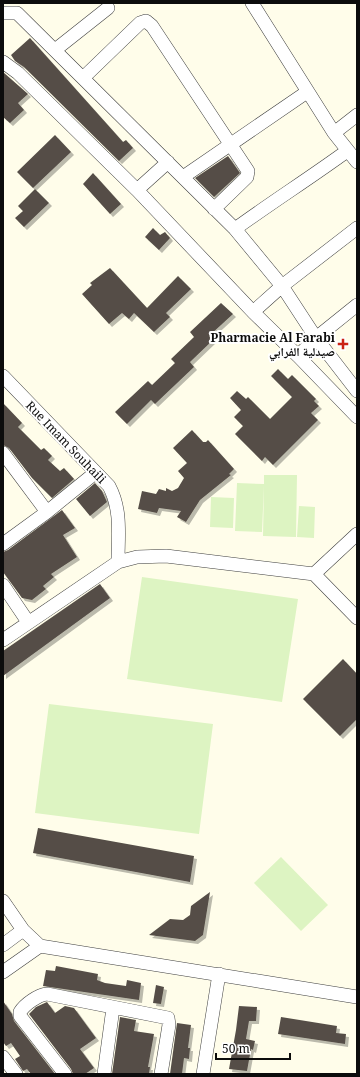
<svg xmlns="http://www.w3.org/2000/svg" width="360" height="1077" font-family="'Noto Serif','Noto Naskh Arabic',serif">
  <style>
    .pitch { fill: #ddf4c2 }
    .building { fill: #554e47; filter: url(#shadow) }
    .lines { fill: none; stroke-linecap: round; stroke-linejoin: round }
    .minor-casing { stroke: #3f3f3f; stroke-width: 14 }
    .minor { stroke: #fff; stroke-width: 13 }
    .poi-dot { fill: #ca2215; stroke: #fff; stroke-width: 1.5 }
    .labels { text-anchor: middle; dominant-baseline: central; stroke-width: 4; stroke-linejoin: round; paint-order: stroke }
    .poi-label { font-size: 12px; font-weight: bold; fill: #0c0c0c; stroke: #fff; text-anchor: end }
    .street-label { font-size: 12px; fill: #0c0c0c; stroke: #fff }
  </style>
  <defs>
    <filter id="shadow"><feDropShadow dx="3" dy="3" stdDeviation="0" flood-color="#0004"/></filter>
  </defs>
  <rect width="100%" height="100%" fill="#fffdea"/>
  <path class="pitch" d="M264 475H297L296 537 263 536 264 485 262 532 235 531 237 483 264 484Z
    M211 497 234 498 233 528 210 527Z
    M299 506 315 507 314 538 297 537Z
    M142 577 298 599 282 702 127 679Z
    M49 704 213 724 199 834 35 813Z
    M281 857 328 905 301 931 254 883Z"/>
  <path class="building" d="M30 38 123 142 126 140 133 148 119 161 24 67 15 61 11 55Z
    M3 72 28 94 18 103 24 110 10 123 3 117Z
    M55 135 71 152 33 188 17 172Z
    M228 156 240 173 214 197 195 178Z
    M93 173 121 204 110 214 83 184Z
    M35 189 49 203 24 227 15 218 23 211 18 206Z
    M153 228 160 235 165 232 170 238 159 250 145 237Z
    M110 268 147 308 178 276 191 289 166 313 170 317 154 332 134 313 129 319 122 313 109 324 82 294 92 285 90 283Z
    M221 303 233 314 209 336 213 340 190 362 194 367 155 404 151 400 127 424 115 412 148 381 152 385 175 363 171 359 194 337 190 332Z
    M278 369 288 379 292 375 316 399 314 401 319 406 311 413 318 420 273 465 265 457 262 461 235 434 243 426 234 417 241 410 230 398 237 391 246 399 248 397 270 419 292 397 271 376Z
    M3 403 22 423 18 427 41 450 44 448 52 456 48 460 60 471 64 468 74 479 52 498 32 478 9 448 3 445Z
    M192 430 203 442H206L208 440 234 469 229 474 231 475 200 500 186 522 177 517 181 511 159 508 157 513 138 509 142 491 156 494 159 489 166 491V488L172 491 178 488 184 478 178 471 187 463 173 448Z
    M95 483 102 491 107 502 90 516 76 499Z
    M62 510 75 528 63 535 77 557 51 574 54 577 43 586 46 589 32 600 22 598 3 572V552L8 550Z
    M100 584 110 598 3 676V651Z
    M343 659 357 674V719L340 736 303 699Z
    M38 828 194 856 190 882 33 853Z
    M210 892 203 935 195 941 149 935 170 919 183 920 190 915 191 906Z
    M56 966 98 974 97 980 105 983 126 986 127 980 141 983 139 1000 43 986 46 970 55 971Z
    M156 985 164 987 161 1004 153 1003Z
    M3 1001 12 1014 14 1021 55 1074H31L27 1069 23 1071 15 1059 20 1056 11 1043 6 1046 3 1042Z
    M47 1002 55 1013 65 1006 74 1008 96 1038 80 1049 94 1068 85 1074H73L71 1069 29 1014 36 1007Z
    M239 1006 257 1007 256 1021H249L246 1039 255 1041 253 1050 251 1049 247 1071 229 1069 236 1030Z
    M120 1017 136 1020 134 1031 154 1034 148 1067H150L149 1074H112Z
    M281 1017 337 1026 336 1033 346 1034 345 1044 278 1034Z
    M177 1023 191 1025 188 1048H190L189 1059 184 1058 182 1074H170Z"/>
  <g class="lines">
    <defs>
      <path id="minor" d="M252 3 334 133 357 162
        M3 13H17L235 229 282 286 316 338 357 391
        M55 50 108 8
        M3 62 18 73 137 190 253 312 298 356 357 417
        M84 77 140 23 146 21 152 26 248 171 247 177 214 209
        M334 133 357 115
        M183 177 307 92
        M137 190 168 162
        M235 229C272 202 310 178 347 151
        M253 312 282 286 357 228
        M298 356 316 338 357 305
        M3 376 109 486C122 510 118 536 118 562
        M3 453 47 512
        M3 544 47 512 95 473
        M314 574 357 534
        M3 585 28 622
        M3 640 118 562 137 557 166 556 314 574 357 618
        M3 901 23 930 40 946 357 997
        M3 945 23 930
        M3 972 40 946
        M3 1057 16 1074
        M65 1074 20 1016V1012C25 1004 38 995 47 994L168 1018 169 1025 161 1074
        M104 1074 113 1008
        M203 1074 219 974"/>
    </defs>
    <use href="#minor" class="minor-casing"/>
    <use href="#minor" class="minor"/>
  </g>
  <path class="poi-dot" d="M341 338h4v4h4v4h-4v4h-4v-4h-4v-4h4z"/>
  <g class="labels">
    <g class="poi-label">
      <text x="335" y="337">Pharmacie Al Farabi<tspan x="335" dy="14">صيدلية الفرابي</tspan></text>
    </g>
    <g class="street-label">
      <text transform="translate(66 442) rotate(46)">Rue Imam Souhaili</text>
    </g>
  </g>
  <rect width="360" height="1077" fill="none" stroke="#0c0c0c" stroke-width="8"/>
  <path d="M216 1053v6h74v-6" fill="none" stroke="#0c0c0c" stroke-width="2"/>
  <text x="222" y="1053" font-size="12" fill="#0c0c0c" stroke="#ffffff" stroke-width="3" paint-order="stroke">50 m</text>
</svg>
